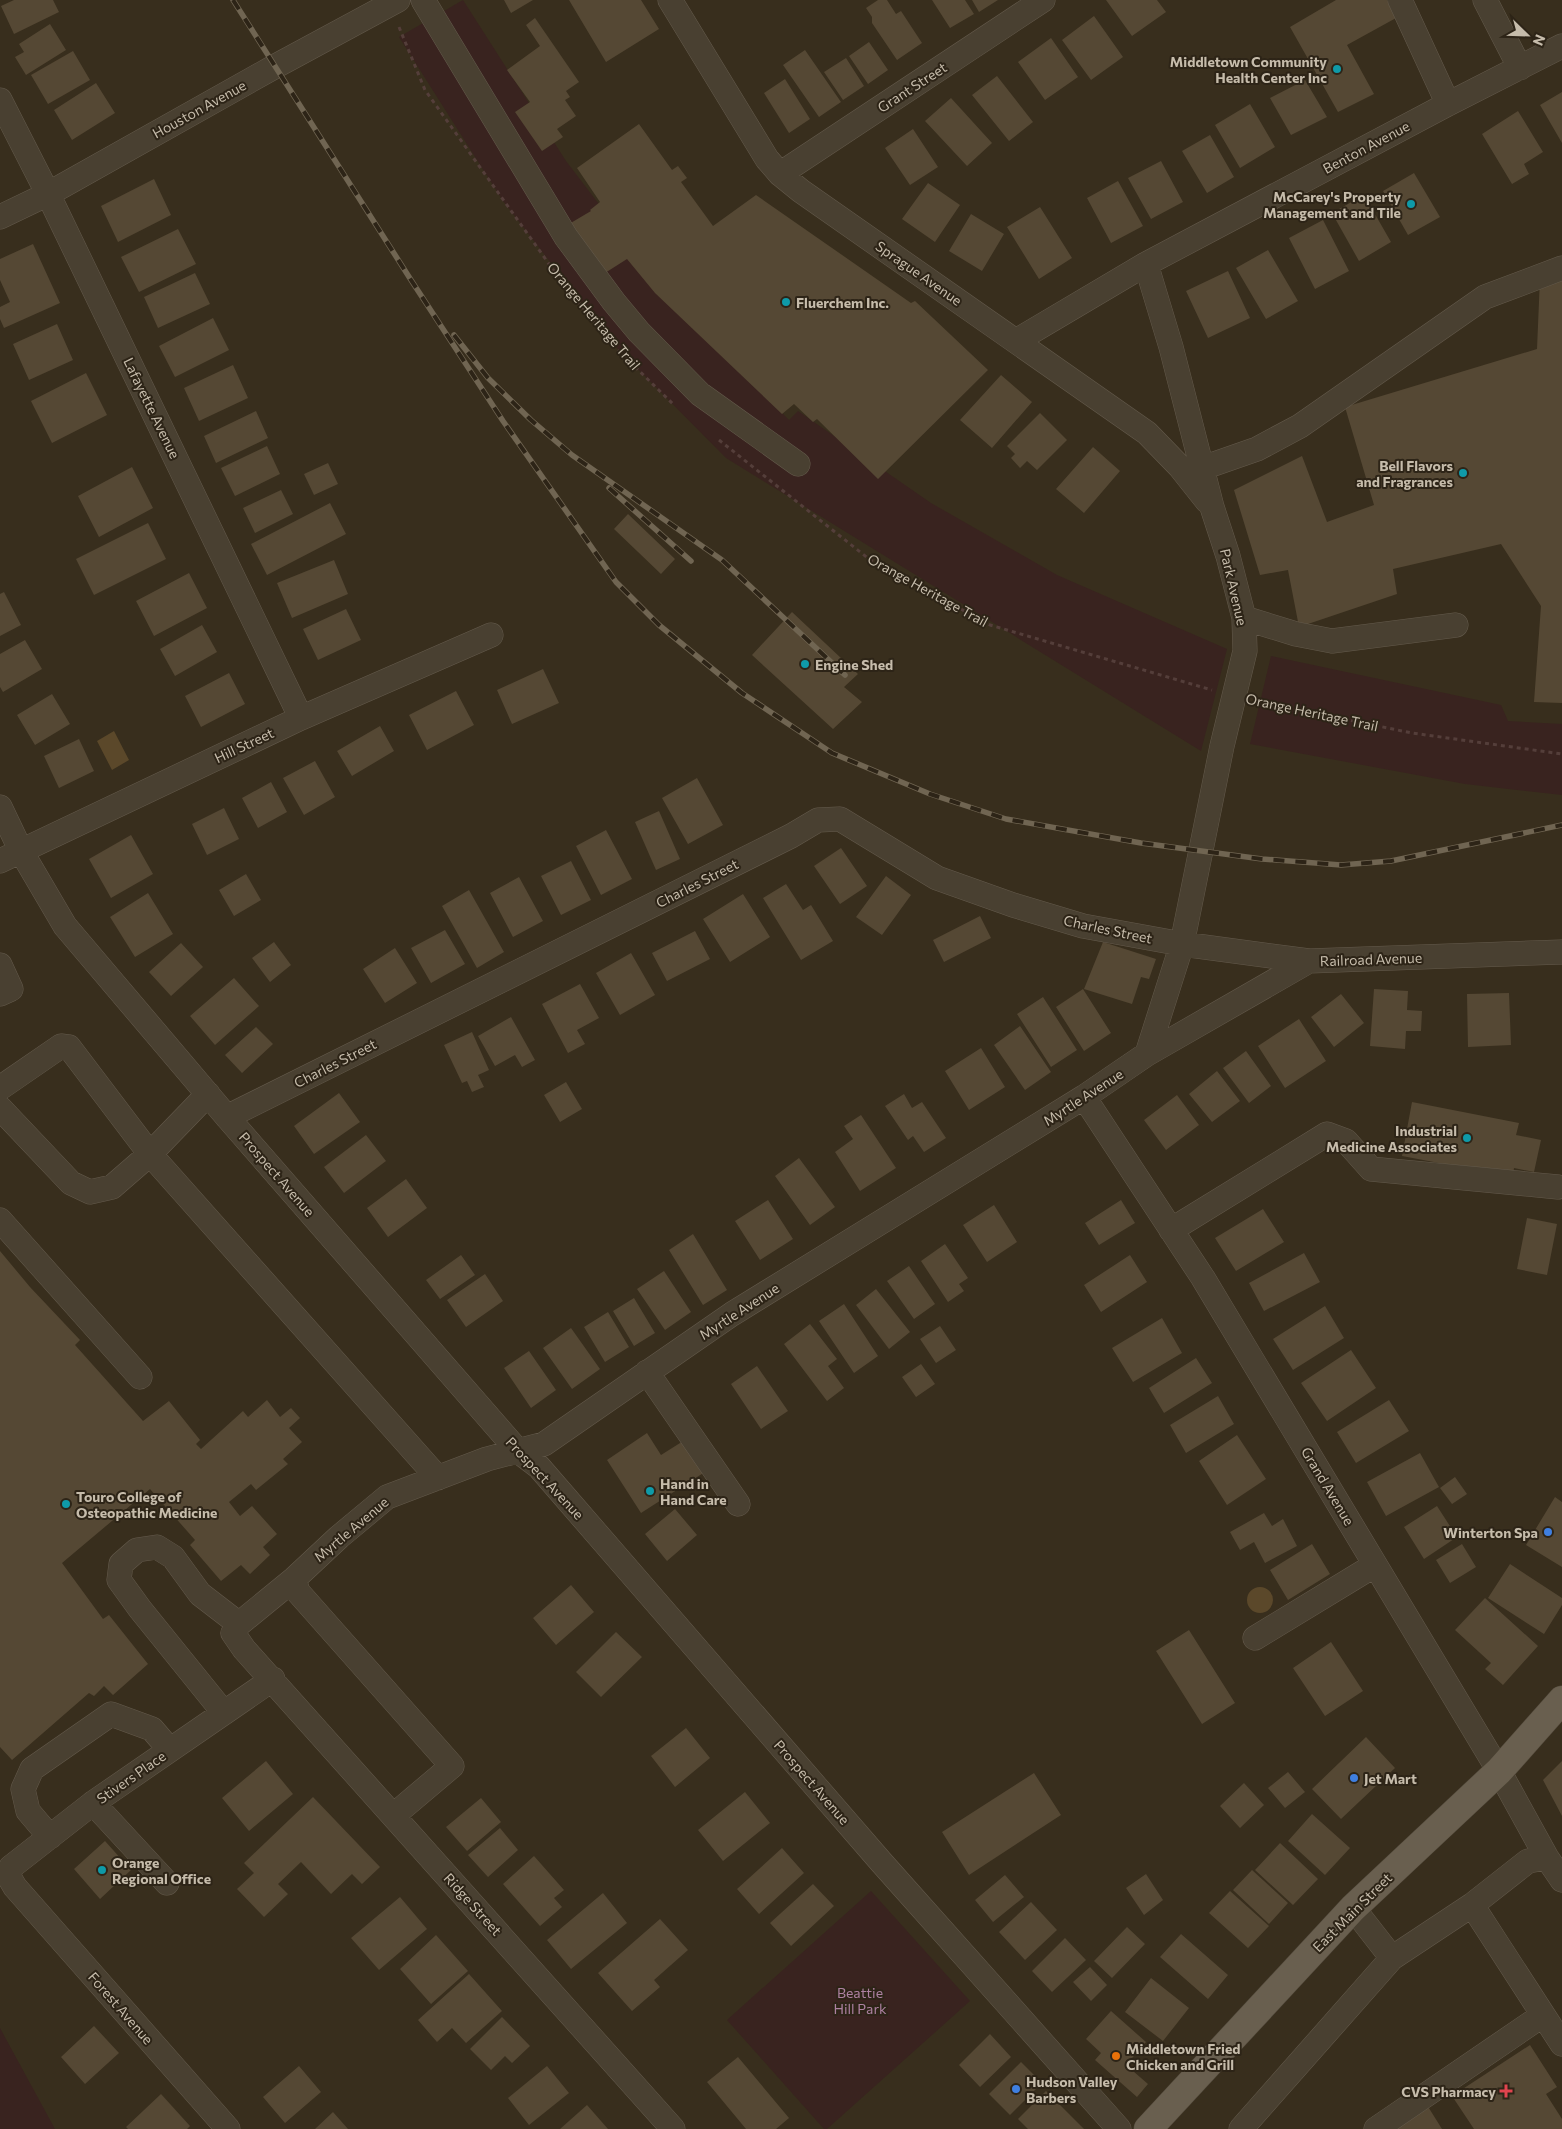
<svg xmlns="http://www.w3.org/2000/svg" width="1562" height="2129" font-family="Commissioner,sans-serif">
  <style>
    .green { fill: #39231f }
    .water { fill: #5b482a }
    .building { fill: #554834 }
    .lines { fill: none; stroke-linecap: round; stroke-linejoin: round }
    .minor-casing { stroke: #645a4c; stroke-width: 25 }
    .major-casing { stroke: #52493b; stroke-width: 29 }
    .path { stroke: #543e3a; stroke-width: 3; stroke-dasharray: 4 4; stroke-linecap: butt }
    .minor { stroke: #494031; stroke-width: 24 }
    .major { stroke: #695f4f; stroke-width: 28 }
    .rail-casing { stroke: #706552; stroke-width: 5.5 }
    .rail { stroke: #2d2417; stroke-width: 4; stroke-dasharray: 11; stroke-linecap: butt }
    .culture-dot { fill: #0f9aa8; stroke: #2d2417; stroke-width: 2 }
    .shop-dot { fill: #3f7fe0; stroke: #2d2417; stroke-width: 2 }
    .food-dot { fill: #e8710a; stroke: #2d2417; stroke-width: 2 }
    .health-dot { fill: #e0444e; stroke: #2d2417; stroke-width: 2 }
    .labels { text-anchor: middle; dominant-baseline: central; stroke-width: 4; stroke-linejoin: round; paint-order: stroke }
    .poi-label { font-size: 14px; font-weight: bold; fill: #c6bcab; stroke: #2d2417; text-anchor: start }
    .street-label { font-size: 14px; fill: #c6bcab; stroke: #2d2417 }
    .park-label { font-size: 14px; fill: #ad81a1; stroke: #2d2417 }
  </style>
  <rect width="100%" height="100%" fill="#382e1d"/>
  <path class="green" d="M463 0 566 161 676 305 789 420 798 411 931 503 1057 575 1227 649 1201 751 726 458 615 346 503 201 399 37Z
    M1271 656 1501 705 1508 721 1562 724V795L1465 784 1250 744Z
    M871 1891 970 2001 827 2129H824L727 2020Z
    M0 2028 55 2129H0Z"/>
  <path class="water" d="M114 731 129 760 112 770 97 741Z
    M1247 1600a13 13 0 1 1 26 0a13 13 0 1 1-26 0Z"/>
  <path class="building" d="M14 0H53L59 12 14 34 1 6Z
    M504 0H533L511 13Z
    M569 0H641L659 29 606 62Z
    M878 0H887L896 14 901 11 922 43 897 60 872 23V17L866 8Z
    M932 0H965L974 14 950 28Z
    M972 0H998L979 12Z
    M1106 0H1157L1166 12 1132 36Z
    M1336 0H1387L1396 18 1347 45 1374 94 1338 112 1290 27Z
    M1094 16 1123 57 1091 80 1062 40Z
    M535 18 579 82 566 91 570 97 565 100 576 116 557 129 563 137 542 151 515 112 530 102 507 70 540 46 526 25Z
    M50 24 66 50 26 75 15 57 24 52 19 44Z
    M1051 38 1078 77 1045 100 1018 62Z
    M869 42 888 70 868 84 849 56Z
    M805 50 841 102 819 117 783 65Z
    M73 51 90 80 48 104 31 75Z
    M846 58 864 86 843 100 824 72Z
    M997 76 1033 122 1009 141 972 95Z
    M785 79 810 119 789 133 764 93Z
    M1305 80 1327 117 1291 135 1270 98Z
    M96 83 115 113 72 140 54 110Z
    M1562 92V143L1540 105Z
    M951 98 992 143 967 166 925 121Z
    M1250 104 1275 147 1240 168 1215 125Z
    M1518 111 1543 152 1524 164 1529 174 1512 184 1482 134Z
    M639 124 672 170 678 166 687 178 681 182 713 226 756 195 911 303 915 301 988 370 878 479 817 419 813 422 794 404 782 414 655 293 627 259 605 273 569 224 591 211 590 210 600 202 577 168Z
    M913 129 938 167 910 185 885 148Z
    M1210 135 1234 177 1207 193 1182 151Z
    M1161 161 1183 202 1151 219 1128 178Z
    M1414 173 1440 217 1408 235 1383 191Z
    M154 179 171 215 118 242 101 206Z
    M1118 181 1143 226 1111 243 1087 198Z
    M928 183 960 205 935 242 902 219Z
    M1364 195 1391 242 1359 261 1332 213Z
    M1040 207 1072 258 1039 279 1007 227Z
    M971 214 1004 234 982 271 949 251Z
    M1323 220 1349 271 1315 289 1289 238Z
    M178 229 196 264 139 292 121 257Z
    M33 244 60 303 4 328 0 319V307L10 302 0 280V259Z
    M1268 250 1298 301 1266 319 1236 268Z
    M1228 271 1250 318 1208 338 1186 291Z
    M195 273 210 304 158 328 144 297Z
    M1540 278 1562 280V703L1534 702 1541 606 1501 544 1393 569 1397 594 1299 627 1288 570 1260 575 1234 490 1302 456 1327 522 1374 505 1345 407 1537 349Z
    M213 318 229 350 175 377 159 346Z
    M57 324 73 360 29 380 13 344Z
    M233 365 248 398 199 421 184 388Z
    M86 373 107 415 52 443 31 401Z
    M1001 375 1032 402 992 448 960 420Z
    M256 411 268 438 216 463 204 436Z
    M1040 413 1067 440 1037 470 1027 461 1020 468 1011 458 1015 454 1007 446Z
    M267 446 280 474 235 496 221 468Z
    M1093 447 1120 471 1084 513 1056 489Z
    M328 463 338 484 314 495 304 474Z
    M132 467 153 508 99 537 78 496Z
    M281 490 293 514 255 533 243 508Z
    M330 503 346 534 267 575 251 544Z
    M628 514 675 559 661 574 614 529Z
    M148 523 166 559 94 595 76 559Z
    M334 560 348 594 292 618 277 583Z
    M189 573 207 608 154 636 136 601Z
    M4 592 21 625 0 636V594Z
    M346 609 361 640 318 660 303 629Z
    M792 612 858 674 844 687 862 702 833 729 752 655Z
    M202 625 217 652 175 676 160 649Z
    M25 640 42 669 3 692 0 687V654Z
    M543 669 559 703 512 724 497 690Z
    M229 673 245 704 201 727 185 696Z
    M456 691 474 725 427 750 409 715Z
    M52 694 70 724 35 745 17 715Z
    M380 726 394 751 352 776 337 751Z
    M79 739 94 771 59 788 44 756Z
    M315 761 335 797 304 815 283 778Z
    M697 778 723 825 688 844 662 798Z
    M271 782 287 812 258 828 242 798Z
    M224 808 239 839 207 855 192 824Z
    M659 811 680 859 656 870 635 822Z
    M606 830 632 879 601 895 576 846Z
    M131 835 153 874 111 898 89 859Z
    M841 848 867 886 840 904 814 866Z
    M571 861 591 900 561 915 541 876Z
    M246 874 261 900 234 916 219 890Z
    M886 876 911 895 882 935 856 917Z
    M519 877 543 921 513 937 490 893Z
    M786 884 803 910 811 905 833 941 801 960 763 898Z
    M469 890 504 952 477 968 442 906Z
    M148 893 173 934 135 957 110 917Z
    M743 894 770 937 730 962 703 919Z
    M980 916 991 938 944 962 933 940Z
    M445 930 465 964 431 983 411 948Z
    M695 931 710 959 667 981 652 953Z
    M274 942 291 965 270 982 252 958Z
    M1103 942 1156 959 1149 979 1141 977 1132 1004 1084 989Z
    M181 943 203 967 171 996 149 972Z
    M395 948 417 983 385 1003 363 969Z
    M631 953 655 995 620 1015 596 973Z
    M234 978 259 1006 215 1045 190 1016Z
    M580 984 599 1018 577 1030 585 1044 568 1053 542 1004Z
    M1083 989 1111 1033 1084 1051 1056 1007Z
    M1374 989 1408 991 1407 1010 1422 1011 1421 1031H1406L1405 1049 1370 1046Z
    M1509 993 1511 1045 1468 1047 1467 994Z
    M1341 994 1364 1023 1334 1047 1311 1017Z
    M1043 997 1077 1050 1051 1067 1017 1014Z
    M511 1017 535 1060 522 1067 515 1055 495 1066 478 1036Z
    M1299 1019 1326 1061 1285 1088 1258 1046Z
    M1020 1026 1051 1072 1025 1090 994 1045Z
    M256 1027 273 1044 242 1073 225 1055Z
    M472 1032 489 1070 478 1075 484 1087 472 1092 467 1081 462 1083 444 1045Z
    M981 1048 1005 1087 969 1110 945 1071Z
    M1246 1051 1271 1086 1249 1103 1223 1068Z
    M1217 1071 1240 1101 1212 1122 1189 1094Z
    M566 1082 582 1109 560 1122 544 1095Z
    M339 1093 360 1122 314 1154 294 1126Z
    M904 1094 912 1108 922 1102 946 1138 924 1152 913 1136 908 1140 885 1106Z
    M1177 1095 1199 1125 1166 1150 1144 1120Z
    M1412 1102 1519 1123 1516 1135 1541 1140 1534 1172 1514 1168 1513 1177 1402 1156Z
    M861 1115 896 1168 860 1191 835 1152 853 1139 844 1126Z
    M366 1135 386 1161 344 1193 324 1167Z
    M799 1158 835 1207 810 1225 775 1176Z
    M406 1179 427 1208 388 1237 367 1208Z
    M768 1200 793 1239 760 1260 735 1221Z
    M1121 1200 1135 1223 1099 1245 1085 1223Z
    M994 1205 1017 1242 987 1262 963 1225Z
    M1263 1209 1284 1242 1236 1271 1215 1238Z
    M1527 1218 1557 1224 1547 1275 1517 1269Z
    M693 1234 727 1290 703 1305 669 1250Z
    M945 1244 968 1278 959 1284 964 1291 948 1302 921 1261Z
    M0 1251 30 1287 80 1340 75 1345 143 1421 169 1401 200 1440 196 1444 201 1449 243 1411 248 1417 267 1400 280 1417 291 1408 300 1418 289 1428 302 1442 283 1459 288 1464 256 1490 251 1484 229 1502 240 1516 252 1506 277 1534 263 1547 270 1555 250 1574 241 1565 221 1581 190 1545 195 1540 150 1489 62 1563 103 1619 109 1615 148 1664 113 1695 104 1686 94 1696 89 1693 12 1760 0 1747Z
    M1304 1253 1320 1282 1264 1311 1249 1283Z
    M461 1255 475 1275 440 1299 426 1280Z
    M1130 1255 1147 1282 1101 1312 1084 1285Z
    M909 1266 935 1304 914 1319 887 1281Z
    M664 1271 691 1312 665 1330 637 1289Z
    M485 1274 503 1301 466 1327 447 1300Z
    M876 1289 910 1332 889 1349 856 1305Z
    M634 1298 655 1333 634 1346 613 1311Z
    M844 1304 878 1356 854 1373 819 1321Z
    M1325 1306 1344 1338 1293 1370 1273 1339Z
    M608 1312 629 1347 605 1362 584 1327Z
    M1162 1318 1182 1353 1133 1382 1112 1348Z
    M810 1324 837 1359 828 1366 844 1388 827 1401 784 1344Z
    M940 1326 956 1350 936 1363 920 1339Z
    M571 1328 600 1369 572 1389 543 1348Z
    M1351 1350 1376 1388 1327 1421 1301 1383Z
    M529 1351 556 1390 531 1408 504 1368Z
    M1196 1358 1212 1383 1164 1413 1149 1388Z
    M921 1364 935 1384 916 1397 902 1377Z
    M757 1366 788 1411 761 1429 731 1384Z
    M1218 1396 1234 1424 1186 1453 1170 1425Z
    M1389 1400 1409 1431 1356 1463 1337 1432Z
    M647 1433 661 1455 688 1438 708 1470 641 1513 607 1460Z
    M1237 1435 1266 1479 1227 1505 1199 1461Z
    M1420 1453 1439 1487 1386 1516 1367 1482Z
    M1455 1477 1467 1494 1452 1504 1440 1488Z
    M1555 1497 1562 1502V1567L1526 1545Z
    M1437 1506 1457 1537 1424 1559 1404 1527Z
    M675 1509 697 1535 667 1561 645 1534Z
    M1264 1513 1272 1526 1283 1519 1297 1546 1265 1563 1254 1542 1240 1550 1230 1532Z
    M1312 1544 1330 1574 1288 1600 1270 1570Z
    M1462 1544 1476 1567 1450 1583 1436 1560Z
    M1510 1564 1562 1598V1605L1544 1634 1488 1598Z
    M571 1585 594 1612 556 1645 533 1618Z
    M1485 1598 1538 1646 1503 1685 1485 1669 1491 1663 1455 1630Z
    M1189 1630 1235 1703 1202 1724 1156 1651Z
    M616 1632 642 1657 601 1697 576 1672Z
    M1331 1642 1363 1691 1325 1716 1293 1668Z
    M686 1728 710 1758 675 1787 651 1756Z
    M1366 1737 1395 1768 1341 1819 1312 1789Z
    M266 1761 293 1794 249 1831 222 1798Z
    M1562 1761V1816L1543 1780Z
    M1288 1772 1305 1792 1285 1808 1268 1788Z
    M1034 1773 1061 1815 969 1875 942 1832Z
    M1244 1783 1264 1805 1240 1828 1220 1806Z
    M745 1792 770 1823 723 1861 698 1830Z
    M313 1797 380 1867 362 1884 352 1874 331 1894 301 1862 278 1884 288 1894 264 1917 237 1889 254 1873 244 1863Z
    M481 1798 501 1822 467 1851 446 1827Z
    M1312 1814 1350 1848 1325 1875 1288 1841Z
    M500 1828 518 1850 488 1877 468 1855Z
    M105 1841 131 1870 100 1899 74 1869Z
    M1280 1843 1318 1879 1293 1905 1255 1870Z
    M782 1848 804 1873 759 1914 737 1889Z
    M534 1856 564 1890 554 1898 562 1907 540 1926 503 1884Z
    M1252 1870 1288 1903 1269 1924 1233 1890Z
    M1146 1874 1163 1900 1144 1915 1126 1888Z
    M1005 1875 1024 1897 993 1922 975 1900Z
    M813 1884 834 1906 791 1946 770 1923Z
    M1230 1891 1269 1926 1248 1948 1209 1913Z
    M603 1893 627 1923 571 1969 547 1940Z
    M400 1897 427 1929 379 1970 351 1938Z
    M1031 1902 1057 1930 1025 1960 999 1932Z
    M660 1919 688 1950 654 1980 660 1987 632 2011 598 1973Z
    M1127 1927 1145 1944 1112 1978 1094 1961Z
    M1181 1934 1228 1975 1208 1999 1160 1957Z
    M436 1935 468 1971 431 2004 400 1969Z
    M1065 1938 1086 1960 1052 1992 1032 1971Z
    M1090 1967 1107 1985 1091 2001 1073 1982Z
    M469 1974 502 2011 466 2043 452 2028 437 2042 418 2020Z
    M1151 1978 1189 2008 1163 2041 1125 2012Z
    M1111 2011 1146 2042 1126 2065 1148 2084 1137 2097 1095 2060 1101 2053 1086 2039Z
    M502 2017 530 2046 512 2063 505 2056 491 2070 470 2049Z
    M94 2026 119 2053 85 2084 61 2057Z
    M990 2034 1011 2057 980 2087 959 2065Z
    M1530 2045 1557 2087 1546 2094 1562 2119V2129H1474L1452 2096Z
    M738 2057 789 2118 776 2129H746L707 2082Z
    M1021 2062 1042 2083 1010 2115 989 2094Z
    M299 2066 321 2092 285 2123 263 2097Z
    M547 2066 569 2093 529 2125 508 2098Z
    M1046 2091 1084 2129H1028L1018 2119Z
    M161 2094 190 2126 187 2129H128L126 2127Z
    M587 2105 608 2129H560Z
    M1427 2105 1442 2129H1389Z
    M333 2112 348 2129H315Z"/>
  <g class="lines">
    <defs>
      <path id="minor" d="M423 0 566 237 614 302 639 332 700 394 798 464
        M670 0 767 159 780 174 801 191 1147 433 1180 467 1207 501
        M1400 0 1448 104
        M1485 0 1520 68
        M0 100 48 194 301 718
        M780 174 1043 0
        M0 217 48 194 274 67 398 0
        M1146 264 1171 347 1212 507 1228 556 1244 618 1245 651 1222 746 1182 944 1147 1054
        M1016 341 1146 264 1448 104 1562 46
        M1201 465 1214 464 1257 449 1300 426 1485 297 1562 268
        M1244 618 1296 634 1332 641 1456 625
        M0 807 21 851 65 926 227 1117 518 1451 539 1467 882 1863 1119 2129
        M0 861 301 718 491 635
        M0 965 11 989 0 994
        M0 1088 61 1046 69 1047 150 1154 438 1478
        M1084 1097 1203 1278 1499 1771 1547 1858 1562 1880
        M0 1108 71 1183 90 1192 112 1187 150 1154 208 1094
        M227 1117 791 836 818 820 840 819 937 878 1013 905 1083 926 1182 944 1309 961 1562 952
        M0 1220 140 1377
        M1171 1230 1327 1134 1346 1141 1371 1169 1558 1187
        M647 1372 738 1504
        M294 1579 298 1592 452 1766 394 1815
        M1255 1638 1375 1565
        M224 1713 140 1609 119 1580 121 1564 137 1550 157 1547 173 1557 200 1594 239 1624
        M93 1803 167 1883
        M50 1837 28 1811 23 1789 32 1769 111 1714 152 1729 170 1750
        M1547 1858 1528 1861 1472 1905 1562 2044
        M1392 1958 1472 1905
        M228 2129 15 1887 9 1877 11 1867 93 1803 273 1679
        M673 2129 244 1649 233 1633 239 1624 294 1579 339 1537 387 1497 487 1459 544 1444 732 1314 1084 1097 1147 1054 1309 961
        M1241 2129 1392 1958 1353 1908
        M1376 2129 1543 2015"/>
      <path id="major" d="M1148 2129 1353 1908 1499 1771 1562 1700"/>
    </defs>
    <use href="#minor" class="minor-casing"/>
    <use href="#major" class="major-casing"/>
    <path class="path" d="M399 27 425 90 564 285 621 353 674 405
      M719 440 869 559 990 625 1212 690
      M1257 701 1412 733 1562 754"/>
    <use href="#minor" class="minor"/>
    <use href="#major" class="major"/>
    <defs>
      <path id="rail" d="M233 0 411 280 503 421 616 582 659 625 742 693 832 753 930 794 1006 819 1141 843 1262 859 1341 865 1391 861 1562 825
        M454 335 488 378 531 420 572 455 722 560 845 675
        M609 488 691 561"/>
    </defs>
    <use href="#rail" class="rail-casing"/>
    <use href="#rail" class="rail"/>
  </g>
  <g class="culture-dot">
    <circle cx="1337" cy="69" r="5"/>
    <circle cx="1411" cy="204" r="5"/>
    <circle cx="786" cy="302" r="5"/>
    <circle cx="1463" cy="473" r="5"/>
    <circle cx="805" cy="664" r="5"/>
    <circle cx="1467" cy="1138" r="5"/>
    <circle cx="650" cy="1491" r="5"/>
    <circle cx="66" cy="1504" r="5"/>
    <circle cx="102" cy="1870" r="5"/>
  </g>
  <g class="shop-dot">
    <circle cx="1548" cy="1532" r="5"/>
    <circle cx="1354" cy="1778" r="5"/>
    <circle cx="1016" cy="2089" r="5"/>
  </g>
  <circle class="food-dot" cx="1116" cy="2056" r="5"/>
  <path class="health-dot" d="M1503.5 2083.5h5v5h5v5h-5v5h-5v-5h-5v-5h5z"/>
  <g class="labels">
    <g class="poi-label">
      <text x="1327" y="61" text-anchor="end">Middletown Community<tspan x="1327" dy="16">Health Center Inc</tspan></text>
      <text x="1401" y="196" text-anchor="end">McCarey's Property<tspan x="1401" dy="16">Management and Tile</tspan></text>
      <text x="796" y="302">Fluerchem Inc.</text>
      <text x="1453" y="465" text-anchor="end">Bell Flavors<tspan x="1453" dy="16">and Fragrances</tspan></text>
      <text x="815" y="664">Engine Shed</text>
      <text x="1457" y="1130" text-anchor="end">Industrial<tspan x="1457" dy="16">Medicine Associates</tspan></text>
      <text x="660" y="1483">Hand in<tspan x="660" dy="16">Hand Care</tspan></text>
      <text x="76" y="1496">Touro College of<tspan x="76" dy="16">Osteopathic Medicine</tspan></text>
      <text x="1538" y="1532" text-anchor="end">Winterton Spa</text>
      <text x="1364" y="1778">Jet Mart</text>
      <text x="112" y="1862">Orange<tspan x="112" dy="16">Regional Office</tspan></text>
      <text x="1126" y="2048">Middletown Fried<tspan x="1126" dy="16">Chicken and Grill</tspan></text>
      <text x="1026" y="2081">Hudson Valley<tspan x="1026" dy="16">Barbers</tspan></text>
      <text x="1496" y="2091" text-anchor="end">CVS Pharmacy</text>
    </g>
    <g class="street-label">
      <text transform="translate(912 87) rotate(-33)">Grant Street</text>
      <text transform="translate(199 109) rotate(-29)">Houston Avenue</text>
      <text transform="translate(1366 147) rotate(-28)">Benton Avenue</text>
      <text transform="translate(919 273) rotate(35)">Sprague Avenue</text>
      <text transform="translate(594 316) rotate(50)">Orange Heritage Trail</text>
      <text transform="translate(152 408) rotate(64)">Lafayette Avenue</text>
      <text transform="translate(1234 587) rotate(77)">Park Avenue</text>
      <text transform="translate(928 590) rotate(29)">Orange Heritage Trail</text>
      <text transform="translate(1312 712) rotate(12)">Orange Heritage Trail</text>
      <text transform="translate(244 745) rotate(-25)">Hill Street</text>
      <text transform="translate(697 883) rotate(-27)">Charles Street</text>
      <text transform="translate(1108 929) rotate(12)">Charles Street</text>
      <text transform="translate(1371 959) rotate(-2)">Railroad Avenue</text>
      <text transform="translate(335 1063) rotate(-27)">Charles Street</text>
      <text transform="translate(1083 1097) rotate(-33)">Myrtle Avenue</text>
      <text transform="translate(277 1174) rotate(49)">Prospect Avenue</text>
      <text transform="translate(739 1311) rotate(-33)">Myrtle Avenue</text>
      <text transform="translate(545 1478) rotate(47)">Prospect Avenue</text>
      <text transform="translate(1328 1486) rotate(59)">Grand Avenue</text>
      <text transform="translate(351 1529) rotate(-40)">Myrtle Avenue</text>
      <text transform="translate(131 1777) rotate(-35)">Stivers Place</text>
      <text transform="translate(812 1782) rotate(49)">Prospect Avenue</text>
      <text transform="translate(473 1904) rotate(48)">Ridge Street</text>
      <text transform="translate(1352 1912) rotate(-45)">East Main Street</text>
      <text transform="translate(121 2008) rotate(49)">Forest Avenue</text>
    </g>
    <g class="park-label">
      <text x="860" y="1992">Beattie<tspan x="860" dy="16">Hill Park</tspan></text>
    </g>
  </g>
  <g transform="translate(1527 35) rotate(113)" stroke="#2d2417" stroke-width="4" paint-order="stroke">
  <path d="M0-4L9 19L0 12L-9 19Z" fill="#c6bcab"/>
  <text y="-8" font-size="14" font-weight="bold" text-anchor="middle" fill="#c6bcab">N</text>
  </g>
</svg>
